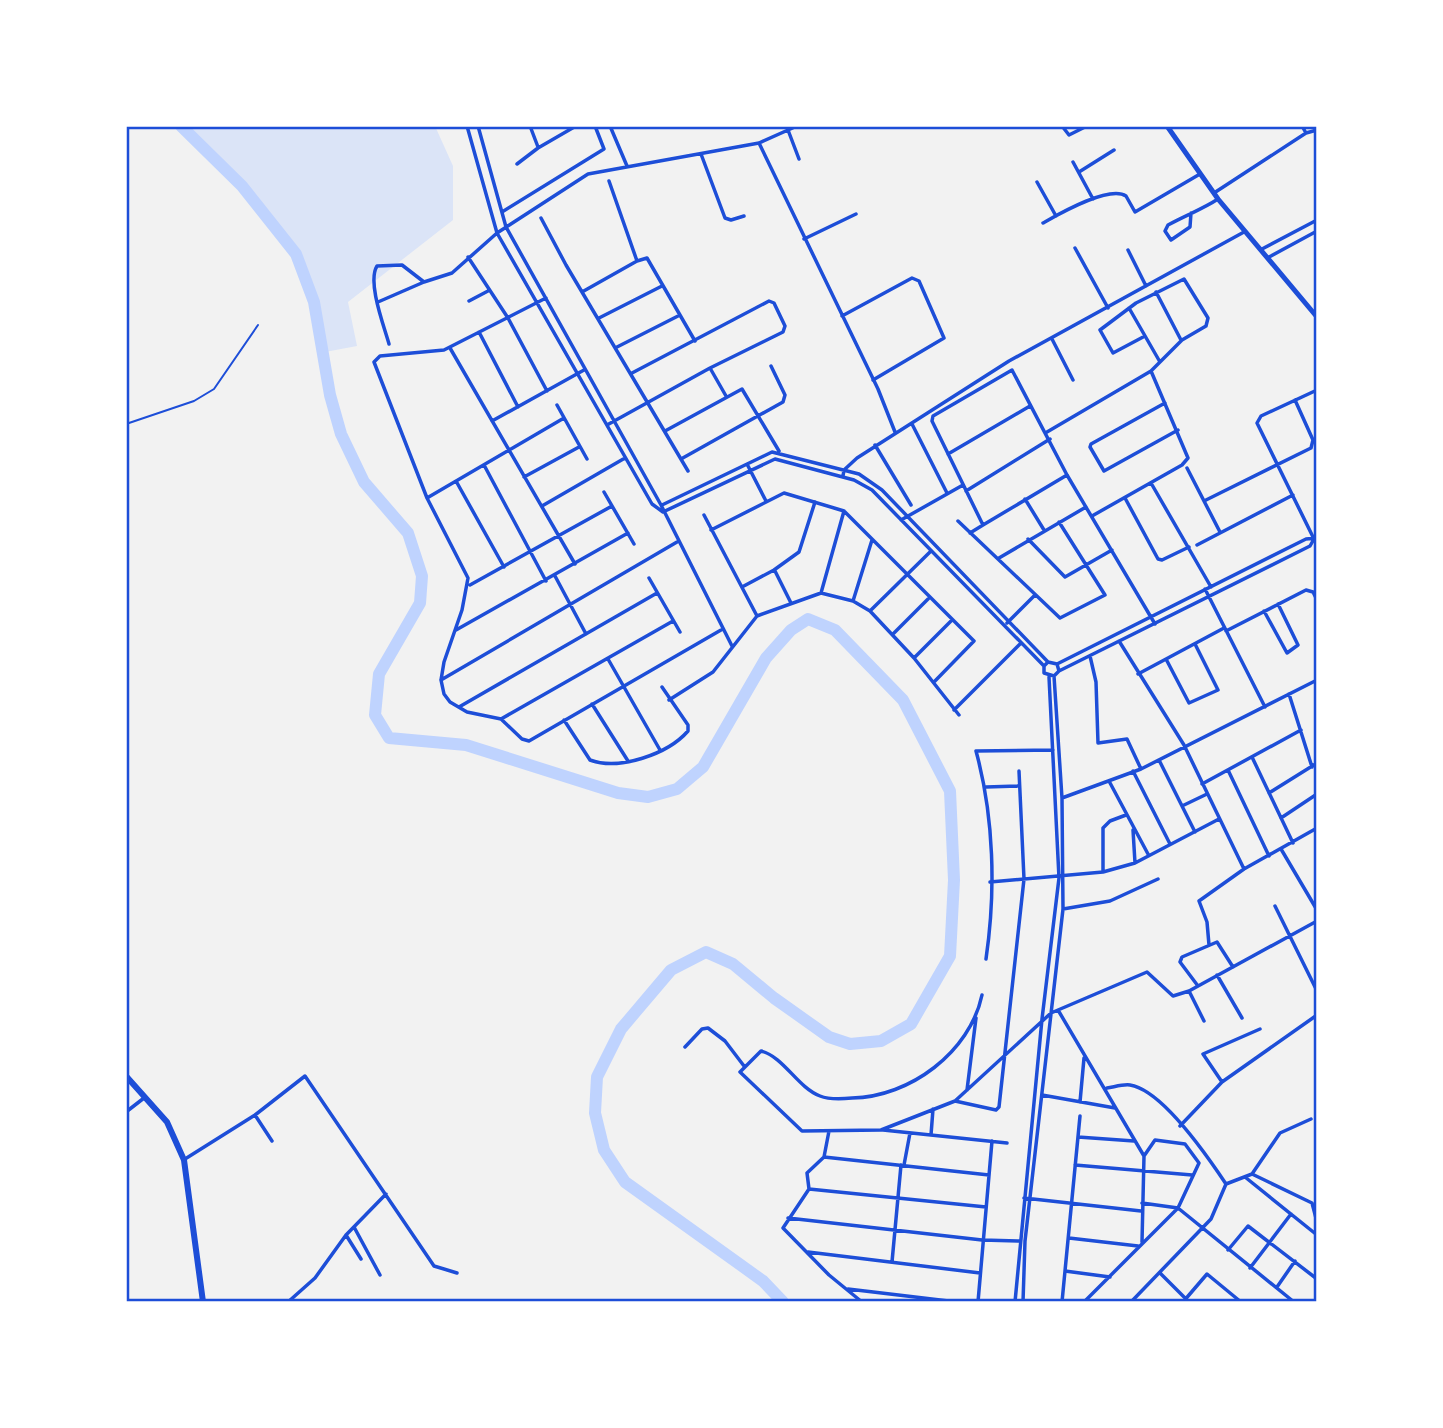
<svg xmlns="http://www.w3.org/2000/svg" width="1443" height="1428" font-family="Rubik,sans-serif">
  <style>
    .green { fill: #dbe4f7 }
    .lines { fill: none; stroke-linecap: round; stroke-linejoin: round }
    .river { stroke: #bfd3fe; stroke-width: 12 }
    .service { stroke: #1d4ed8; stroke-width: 2 }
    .minor { stroke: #1d4ed8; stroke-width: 3.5 }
    .secondary { stroke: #1d4ed8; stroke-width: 5 }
    .primary { stroke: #1d4ed8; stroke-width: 6 }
    .neatline { fill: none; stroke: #1d4ed8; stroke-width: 2.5 }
  </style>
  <rect width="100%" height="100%" fill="#f2f2f2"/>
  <path class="green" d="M182 126H435L453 166V220L348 302 357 346 325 352C318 319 312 284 296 254 273 214 217 156 182 126Z"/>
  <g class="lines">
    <path class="river" d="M181 126 242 186 296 254 314 302 330 395 341 434 364 482 408 533 422 576 420 603 379 674 375 715 389 738 466 745 618 793 648 797 677 789 703 767 766 658 791 630 808 619 835 630 903 700 950 791 954 880 950 956 911 1024 881 1041 850 1044 829 1037 774 998 733 964 706 952 671 970 621 1029 597 1077 595 1113 604 1150 625 1182 763 1281 783 1302"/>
    <path class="service" d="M126 424 194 401 214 389 258 325"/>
    <path class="minor" d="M467 126 497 233 652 504 663 512
      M478 126 506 227 661 505 732 646
      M530 126 538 147
      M610 126 627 166
      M1062 126 1069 135 1087 126
      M1302 126 1306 133
      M788 130 799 159
      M759 143 878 389 895 432
      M701 154 725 218 731 220 744 216
      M1073 162 1093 199
      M517 164 538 148 576 126
      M1079 172 1114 150
      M609 181 637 261
      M1037 182 1056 216
      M1214 193 1306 133 1317 130
      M502 212 604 149 595 126
      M1191 213 1190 227 1171 240 1165 231 1168 225C1184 216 1203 209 1218 199
      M541 218 566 265 688 471
      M1043 223C1059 214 1109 185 1126 196L1135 212 1200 174
      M804 239 856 214
      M1075 248 1108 308
      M1262 249 1317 220
      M1128 250 1146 286
      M468 257 508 318 547 391
      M1269 257 1317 231
      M582 292 637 261 647 258 695 341
      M1156 292 1181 340
      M546 298 444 350 380 356 374 362 427 498 468 578 462 610 444 662 441 680 444 694 450 702 467 712 501 719 522 739 529 741 721 630
      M469 301 488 291
      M378 302 424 282
      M1129 308 1160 362
      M842 316 912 278 919 281 944 338 873 380
      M599 318 662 286
      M479 332 518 407
      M1052 339 1073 380
      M389 344C384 326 367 282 377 266L402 265 424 282 452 273 497 233 588 174 759 143 797 126
      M617 347 680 315
      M450 348 575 564
      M710 368 726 396
      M1165 403 1091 444 1090 447 1104 471 1178 430
      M557 405 587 459
      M492 421 584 370
      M912 424 947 493
      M607 425 710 368 783 332 785 326 774 303 769 301 632 373
      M665 431 742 389 779 451
      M1047 432 1151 371 1182 340 1206 326 1208 318 1184 279 1136 303 1100 330 1113 353 1145 336
      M875 445 911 505
      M948 454 1030 406
      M681 459 783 402 785 395 771 366
      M747 464 766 501
      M484 465 546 581
      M1187 468 1220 532
      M843 476 844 470 857 458 1009 361 1244 232
      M524 477 579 447
      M456 481 504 567
      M1151 483 1211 587
      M966 491 1050 439
      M604 492 634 544
      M427 498 564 418
      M1125 498 1158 559 1162 560 1189 547
      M1025 499 1044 530
      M1204 501 1311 448 1313 440 1295 400
      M662 505 772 452 859 474 882 490 1048 662 1057 664 1059 671 1054 676 1044 673V666L1048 662
      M542 506 625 458
      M663 512 775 459 854 480 872 490 1044 666
      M704 515 757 616
      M1092 516 1182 465 1188 458 1151 371
      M901 520 963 485
      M958 521 1060 618 1105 595 1059 522
      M983 525 1067 475
      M711 530 784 493 844 511 974 641 934 682
      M970 533 983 525 932 421 933 416 1012 370 1067 475 1155 624
      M1028 539 1065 577 1112 550
      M1314 539 1257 423 1261 416 1317 390
      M1197 545 1293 495
      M999 558 1086 507
      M775 571 791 603
      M555 576 586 634
      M649 578 680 632
      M470 585 612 506
      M742 587 774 570 799 552 815 502
      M1205 589 1265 707
      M821 593 844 511
      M853 601 872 540
      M871 610 930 552
      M1264 611 1287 653 1298 645 1278 604
      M1007 623 1035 595
      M456 630 628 533
      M1226 631 1306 590 1313 592 1317 600
      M893 634 930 597
      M1119 641 1184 745 1244 869
      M1090 656 1096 682 1098 743 1127 739 1141 769
      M914 658 952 620
      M608 659 660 750
      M1166 659 1189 703 1218 690 1195 644
      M1057 664 1306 539 1317 538
      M1059 671 1310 546 1314 539
      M1138 674 1224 628
      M441 680 677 542
      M1289 694 1312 767
      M669 700 713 672 757 616 821 593 853 601 870 611 914 658 959 715
      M592 704 628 761
      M459 707 657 593
      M954 710 1021 643
      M501 719 673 621
      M564 720 590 760C619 771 668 754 688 731V725L662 687
      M1252 757 1293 843
      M1159 760 1195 832
      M1228 770 1269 856
      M1133 771 1170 844
      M1109 781 1148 854
      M1202 784 1301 730
      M986 787 1018 786
      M1269 793 1317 763
      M1062 798 1141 769 1317 680
      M1182 806 1207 794
      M1281 818 1317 794
      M1133 830 1135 863
      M1281 849 1317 910
      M1103 872V828L1110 821 1126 815
      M990 882 1103 872 1135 863 1219 819
      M1275 906 1317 991
      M1063 909 1110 901 1158 879
      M1209 945 1207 922 1199 901 1244 869 1317 828
      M986 959C996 891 994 817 976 751L1053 750
      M1217 975 1242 1018
      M1198 986 1180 962 1182 957 1217 942 1233 967
      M1189 991 1204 1021
      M982 995C970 1052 910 1097 852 1098 842 1099 830 1100 820 1096 797 1087 784 1057 761 1051L740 1072 802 1131 881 1130 955 1101 1051 1013 1147 972 1173 996 1189 991 1317 921
      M1058 1010 1144 1156 1142 1242
      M1260 1029 1203 1054 1222 1082 1317 1015
      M685 1047 702 1029 708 1028 725 1041 744 1066
      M1107 1088C1114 1087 1123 1084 1130 1085 1162 1090 1208 1157 1226 1184
      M967 1090 976 1018
      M1042 1095 1115 1108
      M955 1101 996 1110 999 1107 1024 879 1019 771
      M1080 1102 1084 1058
      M126 1112 144 1098
      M255 1115 272 1141
      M1180 1126 1222 1082
      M883 1130 1007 1143
      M829 1131 824 1157 807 1173 809 1189 783 1228 829 1275 862 1302
      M931 1135 933 1109
      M1078 1137 1134 1141
      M824 1157 989 1175
      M185 1159 255 1115 305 1076 434 1266 457 1273
      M904 1165 910 1133
      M1075 1165 1192 1175
      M1252 1174 1280 1133 1311 1119
      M1245 1177 1317 1235
      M809 1189 986 1207
      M1024 1198 1141 1211
      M1142 1203 1178 1208 1294 1302
      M788 1218 982 1240 1020 1241
      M354 1227 380 1275
      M346 1235 361 1259
      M1069 1238 1138 1246
      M1228 1250 1248 1226 1317 1279
      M808 1252 980 1273
      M892 1262 901 1165
      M1250 1268 1291 1214
      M1065 1271 1110 1277
      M1160 1273 1189 1302
      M1277 1287 1295 1261
      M848 1289 957 1302
      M288 1302 315 1278 346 1235 386 1194
      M978 1302 992 1141
      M1015 1302 1042 1019 1059 878 1049 677
      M1023 1302 1025 1241 1063 909 1062 798 1054 676
      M1062 1302 1080 1116
      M1084 1302 1178 1208 1199 1163 1185 1144 1155 1140 1144 1156
      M1131 1302 1211 1219 1226 1184 1252 1174 1312 1203 1317 1222
      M1183 1302 1207 1274 1241 1302"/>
    <path class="secondary" d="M1167 126 1218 199 1317 317"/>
    <path class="primary" d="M126 1076 167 1122 184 1160 203 1302"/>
  </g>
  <rect width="1443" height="1428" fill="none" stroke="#ffffff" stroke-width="256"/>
  <rect x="128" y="128" width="1187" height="1172" class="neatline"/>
</svg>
